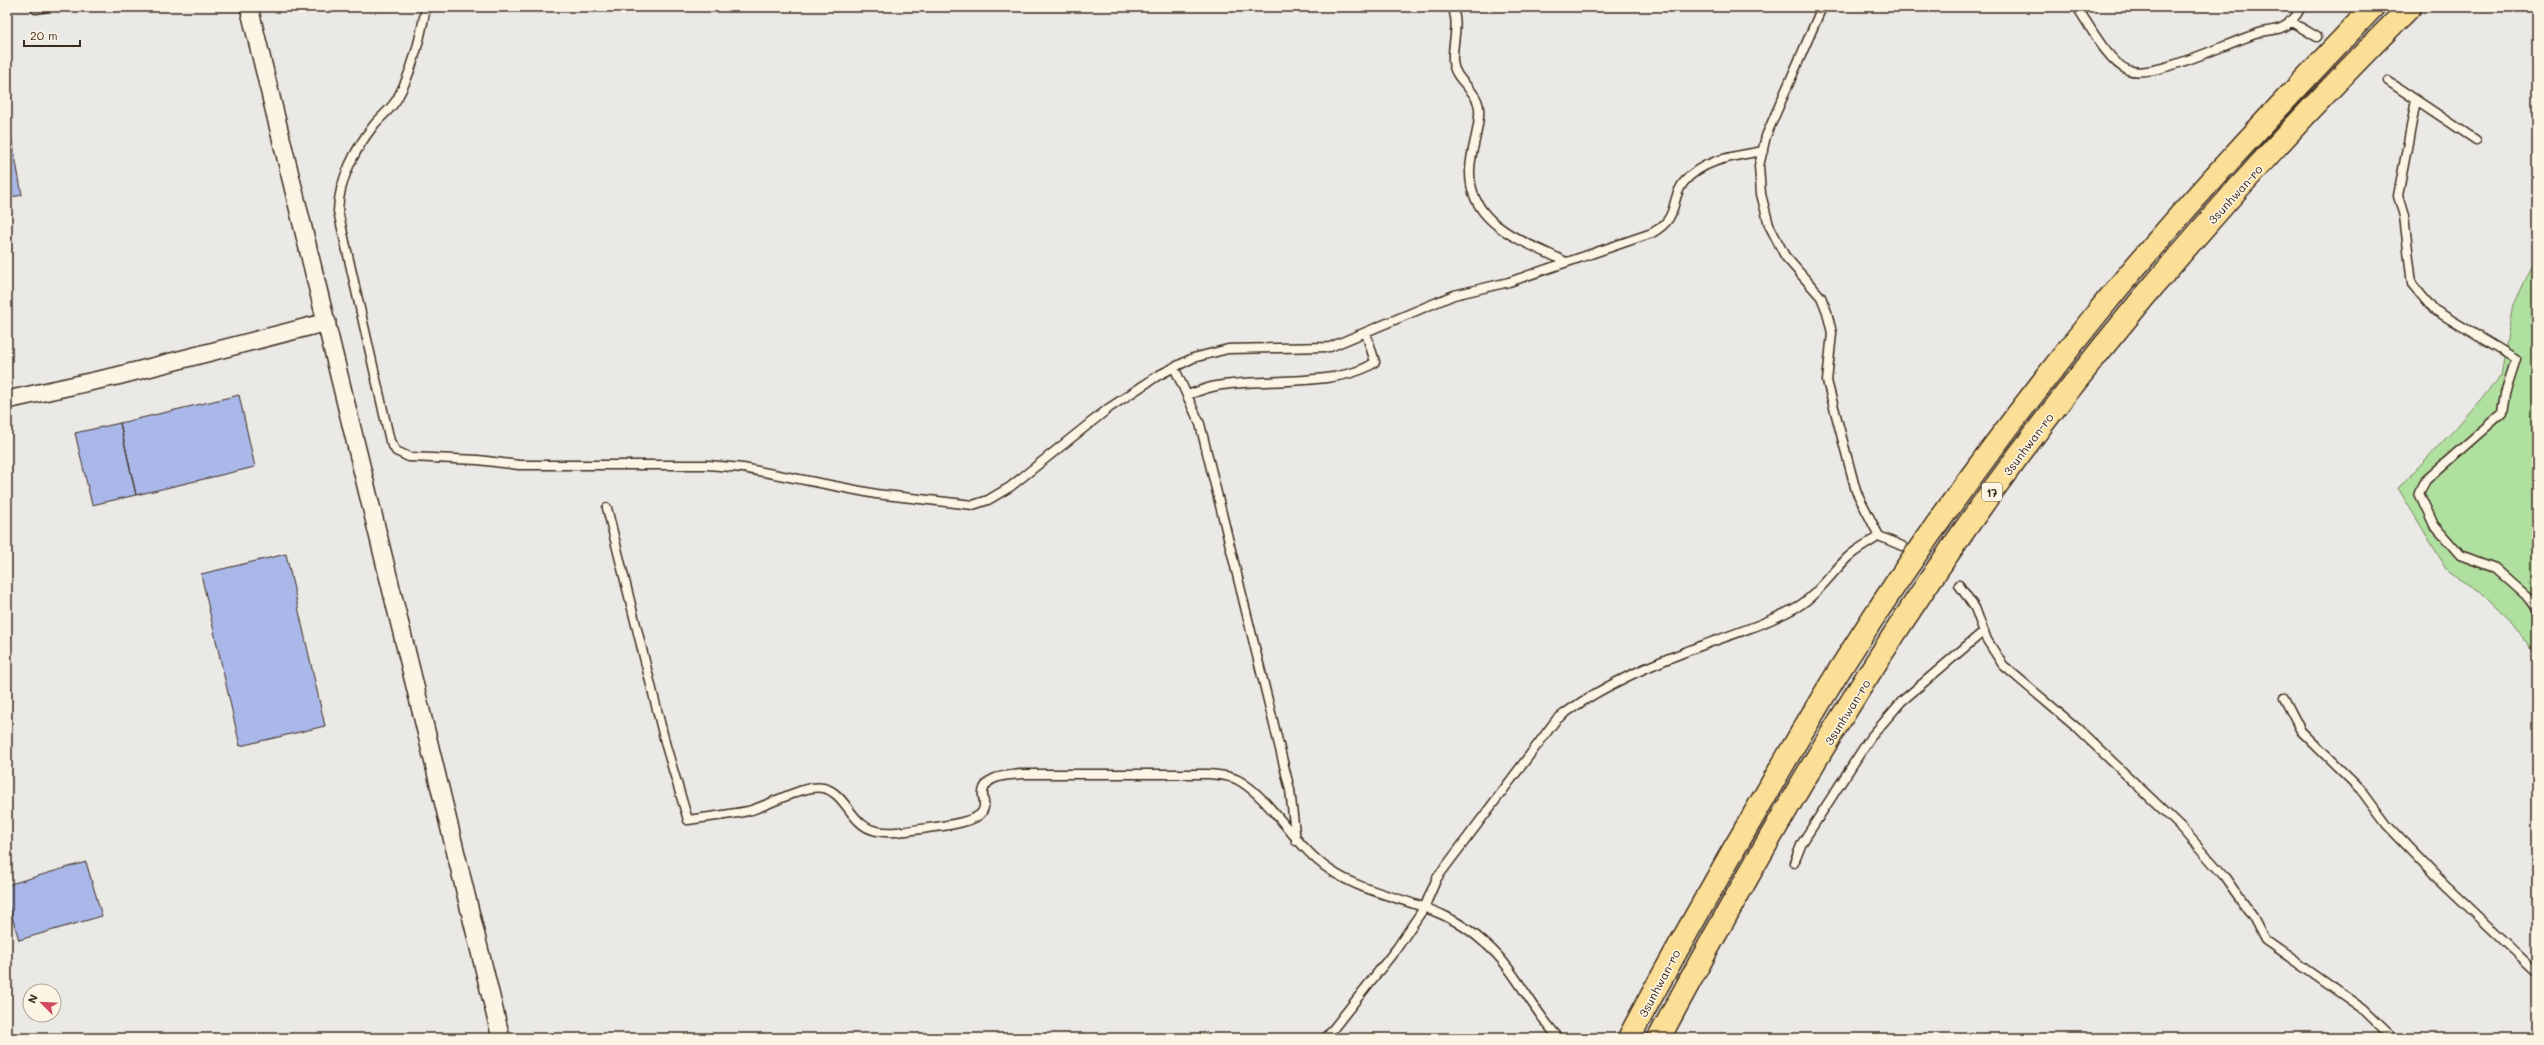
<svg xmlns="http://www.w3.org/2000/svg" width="2544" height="1045" font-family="Mali,sans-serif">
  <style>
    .green { fill: #b0e0a0; stroke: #76855f }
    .building { fill: #a9b8e8; stroke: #3b2a1e }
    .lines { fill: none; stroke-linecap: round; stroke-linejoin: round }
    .service-casing { stroke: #3b2a1e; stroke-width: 11 }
    .minor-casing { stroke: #3b2a1e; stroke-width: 20 }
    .trunk-casing { stroke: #3b2a1e; stroke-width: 25 }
    .service { stroke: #fcf5e5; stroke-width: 8 }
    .minor { stroke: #fcf5e5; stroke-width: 17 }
    .trunk { stroke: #fbdf96; stroke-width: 22 }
    .labels { text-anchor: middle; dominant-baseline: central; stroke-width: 3; stroke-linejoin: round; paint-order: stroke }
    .shield { fill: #fcf5e5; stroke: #75675a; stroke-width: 1 }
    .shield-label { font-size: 11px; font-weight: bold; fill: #3b2a1e }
    .street-label { font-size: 12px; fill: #3b2a1e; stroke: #fcf5e5 }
  </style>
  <rect width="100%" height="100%" fill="#ebe9e6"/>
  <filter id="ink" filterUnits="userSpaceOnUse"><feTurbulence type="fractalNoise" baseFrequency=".025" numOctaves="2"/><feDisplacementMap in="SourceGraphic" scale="8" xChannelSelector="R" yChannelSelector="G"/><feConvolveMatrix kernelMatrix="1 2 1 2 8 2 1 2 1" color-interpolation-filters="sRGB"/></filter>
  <g filter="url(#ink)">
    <path class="green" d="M2537 255V656L2509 619 2482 593 2449 573 2398 488 2454 430 2501 376 2512 309Z"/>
    <path class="building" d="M7 112 22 195 7 198Z
      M239 395 255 467 136 495 120 423Z
      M120 423 136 495 92 505 75 433Z
      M286 554 325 726 240 746 201 574Z
      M86 862 102 916 19 940 7 900V885Z"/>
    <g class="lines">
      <defs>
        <path id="service" d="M36 7V9L47 7
          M426 7C421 35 412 72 398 97 393 108 381 116 374 125 355 149 339 180 338 211L390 441 396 451 409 457 478 460 519 465H708L743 468 876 494 973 505 988 500 1010 487 1109 408 1159 375 1193 358 1228 349 1330 347 1454 295 1509 282 1652 233C1681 217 1669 200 1684 182 1703 159 1735 156 1763 151
          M1452 7C1460 24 1452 43 1453 61 1454 81 1477 89 1479 108 1481 128 1470 150 1470 171 1469 226 1525 241 1566 262
          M1822 7 1766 136 1759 166 1761 194 1769 225 1785 256 1821 297 1827 312 1832 333 1827 381 1856 491 1879 536 1902 546
          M2077 7C2089 25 2109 63 2128 70 2154 80 2231 41 2259 33 2267 30 2276 31 2283 27 2292 23 2297 15 2301 7
          M2290 21 2317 37
          M2388 81 2476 140
          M2416 100 2398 196 2404 216 2412 284 2433 309 2516 359 2505 393 2502 413 2426 480 2419 493 2434 525 2460 555 2495 568 2530 599 2537 609
          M1174 367 1200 424 1290 790 1296 841
          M1187 395C1196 392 1206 388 1216 386 1256 378 1343 387 1375 362L1366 333
          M607 508 666 746 688 820C708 817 728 815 748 811 769 806 803 784 823 788 845 792 851 824 873 830 888 835 913 830 928 828 941 826 975 823 982 812 987 805 982 799 983 792 986 774 1009 776 1021 774H1209C1219 775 1229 775 1238 780 1271 798 1295 847 1330 870 1365 894 1408 898 1445 916 1460 923 1475 934 1487 945 1516 970 1532 1010 1559 1038
          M1959 585 1975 608 1987 640 2003 665 2077 728 2182 828 2224 876 2253 917 2265 940 2363 1009 2393 1038
          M2284 698 2301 731 2361 790 2387 825 2436 876 2537 972
          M1794 863 1802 843 1870 738 1902 701 1984 631
          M1326 1038 1397 948 1424 908 1437 878 1556 720C1593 691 1640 669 1685 652 1722 637 1761 627 1797 607 1817 595 1831 574 1847 558 1856 549 1869 543 1879 536"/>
        <path id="minor" d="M249 7 501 1038
          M7 400 117 376 327 322"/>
        <path id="trunk" d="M1629 1038C1663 973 1699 911 1735 847 1774 781 1811 713 1853 649 1927 532 2011 420 2098 312 2184 206 2279 106 2373 7
          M1659 1038C1759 851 1866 666 1990 494 2116 321 2259 158 2410 7"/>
      </defs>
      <use href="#service" class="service-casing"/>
      <use href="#minor" class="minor-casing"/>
      <use href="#trunk" class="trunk-casing"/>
      <use href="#service" class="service"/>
      <use href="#minor" class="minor"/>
      <use href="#trunk" class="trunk"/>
    </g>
  </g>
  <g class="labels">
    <rect class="shield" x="1982" y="483" width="20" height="18" rx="3"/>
    <g class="shield-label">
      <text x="1992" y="492">17</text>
    </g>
    <g class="street-label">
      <text transform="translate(2235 194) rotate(-48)">3sunhwan-ro</text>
      <text transform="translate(2028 444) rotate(-53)">3sunhwan-ro</text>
      <text transform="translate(1847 712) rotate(-58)">3sunhwan-ro</text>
      <text transform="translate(1659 983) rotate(-62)">3sunhwan-ro</text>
    </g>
  </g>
  <rect width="2544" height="1045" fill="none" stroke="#fcf5e5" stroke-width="24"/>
  <rect x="12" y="12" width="2520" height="1021" fill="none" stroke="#3b2a1e" stroke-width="1.5" filter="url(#ink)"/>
  <g transform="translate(42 1003) rotate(294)"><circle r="19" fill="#fcf5e5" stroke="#afa495"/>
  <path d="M0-3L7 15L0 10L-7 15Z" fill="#d1495b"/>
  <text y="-6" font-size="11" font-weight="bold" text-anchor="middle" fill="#3b2a1e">N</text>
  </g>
  <path d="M24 40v6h56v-6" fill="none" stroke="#3b2a1e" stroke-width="2"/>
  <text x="30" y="40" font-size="12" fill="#3b2a1e" stroke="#fcf5e5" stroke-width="3" paint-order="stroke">20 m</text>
</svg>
